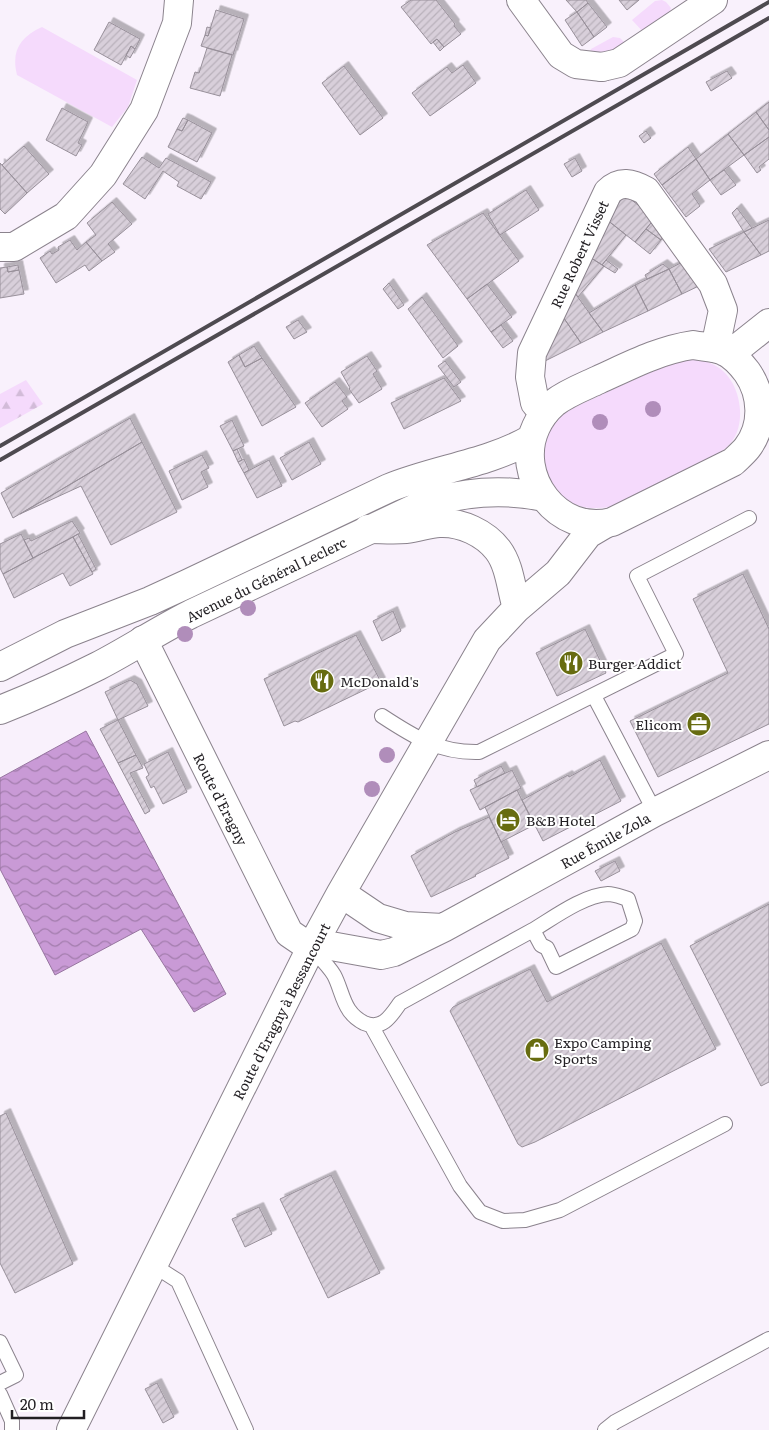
<svg xmlns="http://www.w3.org/2000/svg" width="769" height="1430" font-family="Literata,serif">
  <style>
    .grass { fill: #f5dafc }
    .forest { fill: url(#forest-firs) }
    .water { fill: url(#water-waves); stroke: #9775a0 }
    .building { fill: url(#building-hatch); stroke: #98909a; filter: url(#shadow) }
    .lines { fill: none; stroke-linecap: round; stroke-linejoin: round }
    .lane-casing { stroke: #8b838d; stroke-width: 16 }
    .street-casing { stroke: #8b838d; stroke-width: 30 }
    .secondary-casing { stroke: #8b838d; stroke-width: 30 }
    .lane { stroke: #fff; stroke-width: 14 }
    .street { stroke: #fff; stroke-width: 28 }
    .secondary { stroke: #fff; stroke-width: 28 }
    .rail { stroke: #4e4a50; stroke-width: 4 }
    .tree { fill: #b08dba }
    .labels { text-anchor: middle; dominant-baseline: central; stroke-width: 4; stroke-linejoin: round; paint-order: stroke }
    .street-label { font-size: 14px; fill: #221f23; stroke: #fff }
    .poi-label { font-size: 14px; fill: #221f23; stroke: #fff; text-anchor: start }
  </style>
  <defs>
    <pattern id="forest-firs" width="22" height="20" patternUnits="userSpaceOnUse" patternTransform="scale(1.25)"><rect width="22" height="20" fill="#f5dafc"/><path d="M5 1l3.5 6h-7zM16 11l3.5 6h-7z" fill="#d2bbd8"/></pattern>
    <pattern id="water-waves" width="16" height="10" patternUnits="userSpaceOnUse" patternTransform="scale(1.25)"><rect width="16" height="10" fill="#c99ad6"/><path d="M0 5q4-4 8 0t8 0" fill="none" stroke="#a37dad"/></pattern>
    <pattern id="building-hatch" width="6" height="6" patternUnits="userSpaceOnUse" patternTransform="scale(1.25)"><rect width="6" height="6" fill="#d8cfda"/><path d="M-1 1l2-2M0 6l6-6M5 7l2-2" fill="none" stroke="#b9b1bb"/></pattern>
    <filter id="shadow"><feDropShadow dx="4.5" dy="-4.5" stdDeviation="0" flood-color="#0004"/></filter>
  </defs>
  <rect width="100%" height="100%" fill="#f9f1fc"/>
  <path class="grass" d="M662 0 666 2 671 8 668 16 646 35 632 20 655 1Z
    M42 27 137 80 128 107 112 127 17 75C11 51 20 37 42 27Z
    M613 37 620 38 624 42 622 48 599 61 589 54 591 49Z
    M681 358C702 358 723 364 733 384 743 404 744 432 726 448 713 458 696 465 682 472 658 484 634 496 610 507 595 509 581 509 568 501 542 486 536 447 554 424 559 416 567 412 575 407Z"/>
  <path class="forest" d="M26 380 43 404 0 428V394Z"/>
  <path class="water" d="M86 731 226 994 194 1012 141 929 55 975 0 869V778Z"/>
  <path class="building" d="M411 0H436L455 24 454 26 461 34 444 47 437 39 431 44 401 7Z
    M566 0H586L588 3 577 12Z
    M619 0H639L627 10Z
    M588 3 607 27 594 37 577 12Z
    M216 10 244 19 233 55 201 46 205 35 208 36Z
    M577 12 594 37 582 46 565 20Z
    M109 22 140 39 135 49 131 46 121 65 94 50Z
    M207 27 211 28 208 36 205 35Z
    M437 39 444 47 440 51 433 42Z
    M131 46 135 49 130 58 126 55Z
    M207 48 232 55 220 96 190 88 195 72 199 73Z
    M463 65 476 83 430 116 412 93 447 67 452 73Z
    M344 66 383 118 360 135 322 83Z
    M727 71 732 78 711 91 706 82Z
    M769 102V130L756 112Z
    M62 108 88 122 78 143 82 145 76 156 46 140Z
    M756 112 769 130V137L744 155 728 134Z
    M183 118 188 120 182 131 177 129Z
    M188 120 212 133 197 162 168 147 177 129 182 131Z
    M646 131 651 138 644 143 639 136Z
    M728 134 744 155 710 180 696 159Z
    M769 137V159L759 167 761 170 757 173 744 155Z
    M24 146 49 174 27 193 2 165Z
    M688 147 696 159 662 185 654 174Z
    M142 157 159 168 166 158 211 182 201 199 177 186 179 182 163 171 145 199 123 184Z
    M575 158 582 171 572 177 564 164Z
    M696 159 710 180 692 194 700 206 686 217 662 185Z
    M0 163 27 193 5 214 0 209Z
    M724 170 736 185 721 195 710 180Z
    M526 190 539 210 500 235 488 214Z
    M625 195 655 218 635 242 606 219Z
    M112 202 132 224 108 244 115 252 102 261 86 242 96 235 87 223Z
    M737 208 752 228 744 232 732 213Z
    M483 213 519 261 467 299 427 245Z
    M606 219 626 235 602 265 588 256Z
    M769 220V251L761 255 744 232Z
    M651 223 665 234 661 240 646 229Z
    M646 229 661 240 650 254 635 242Z
    M744 232 761 255 726 272 709 249Z
    M70 240 77 250 86 242 102 261 89 271 85 265 56 283 40 258 50 251 52 254 59 250 58 247Z
    M588 256 604 266 578 297 572 289Z
    M690 258 703 284 682 294 669 269Z
    M606 260 618 269 615 273 602 265Z
    M663 264 669 269 647 279 645 275Z
    M18 265 19 270 8 272 7 267Z
    M7 267 8 272 19 270 24 294 0 298V268Z
    M669 269 682 294 648 311 635 285Z
    M389 283 404 305 398 309 383 289Z
    M487 284 512 317 491 332 467 299Z
    M635 285 648 311 603 332 589 313Z
    M572 289 603 332 581 343 561 314Z
    M422 297 458 346 443 358 408 309Z
    M561 314 581 343 541 363Z
    M298 320 307 332 294 339 286 327Z
    M501 325 513 341 503 348 491 332Z
    M254 346 262 358 245 367 239 355Z
    M239 355 245 367 262 358 296 407 262 426 228 362Z
    M367 356 377 371 373 374 382 389 359 403 349 389 350 388 341 372Z
    M445 361 461 382 454 387 438 366Z
    M444 378 461 401 404 429 391 403Z
    M335 382 347 397 342 401 348 409 322 427 305 403Z
    M130 418 142 442 13 518 1 493Z
    M232 420 244 446 233 451 220 426Z
    M142 442 177 512 111 545 81 486 20 514Z
    M309 442 321 464 292 480 280 458Z
    M237 449 242 460 238 462 233 451Z
    M202 455 209 468 201 472 208 487 182 500 169 471Z
    M244 459 249 470 244 473 238 462Z
    M269 460 282 486 257 498 244 473Z
    M72 521 80 533 33 558 24 540 29 538 31 541Z
    M21 534 33 558 3 574 0 568V544Z
    M78 534 96 569 92 572 73 537Z
    M73 537 93 574 70 586 63 573 14 598 3 574Z
    M743 574 769 629V724L658 777 630 721 728 673 693 599Z
    M393 611 401 631 382 641 373 621Z
    M585 629 606 673 557 696 536 653Z
    M356 635 381 682 298 722 295 721 284 726 264 679Z
    M130 680 137 684 148 706 118 720 105 692Z
    M118 720 136 755 118 763 100 729Z
    M168 752 187 792 163 804 154 786 151 788 146 777 149 775 144 764Z
    M136 755 143 768 130 773 150 811 145 814 118 763Z
    M600 760 621 801 543 841 522 800 568 775 569 777Z
    M501 766 505 773 477 787 474 780Z
    M512 770 521 788 480 810 470 790Z
    M517 790 534 825 501 842 485 807Z
    M489 817 509 858 475 875 476 876 431 897 411 856 455 832Z
    M615 861 620 871 601 881 595 871Z
    M769 904V1082L761 1086 690 946Z
    M661 943 716 1049 535 1142 522 1147 518 1144 450 1011 453 1007 530 969 547 1002Z
    M6 1113 73 1264 15 1293 0 1263V1116Z
    M331 1175 380 1273 328 1298 280 1199Z
    M259 1207 272 1234 245 1247 232 1219Z
    M157 1383 174 1417 163 1423 145 1389Z"/>
  <g class="lines">
    <defs>
      <path id="lane" d="M594 696 655 812
        M382 716C414 737 439 753 479 752L676 654 637 576 749 518
        M311 948C319 957 328 965 334 975 340 986 342 1000 349 1010 353 1016 358 1020 364 1023 382 1031 391 1016 400 1003L533 930 541 945 547 948 556 967 632 929 635 921 628 899C621 897 615 894 608 894 584 895 553 918 533 930
        M371 1025 460 1186 480 1212 503 1221 525 1220 560 1210 725 1124
        M153 1265 178 1281 246 1430
        M0 1342 16 1375 0 1383
        M0 1394 12 1421V1430
        M605 1430 615 1422 769 1339"/>
      <path id="street" d="M602 67 619 63 713 0
        M0 247H14L66 216 103 175 144 110 177 23 179 0
        M545 412 535 403 530 377 532 353 608 192C620 180 632 183 646 191L713 284 723 310 715 348
        M368 529C381 529 394 530 406 529 418 528 429 523 440 523 461 522 485 533 498 550 510 566 511 589 517 608
        M143 640 289 933 311 948 331 946 381 955 394 952 443 928 405 926 378 918 341 893
        M443 928 655 812 769 755
        M71 1430 311 948 341 893 487 640 517 608 558 573 588 534 605 524"/>
      <path id="secondary" d="M521 0 561 55 576 64 602 67
        M693 345C704 347 715 347 724 351 734 356 741 364 747 372 763 395 764 426 747 448 743 453 737 458 733 462L612 522C558 536 513 476 536 427 540 418 547 409 554 403 567 393 583 387 598 380 629 366 659 350 693 345Z
        M725 352 740 346 769 323
        M0 667 65 634 150 601 187 584 389 488C435 469 487 464 531 439
        M0 710C33 697 66 682 98 666 129 650 159 630 191 614L422 505C463 492 501 488 544 497"/>
    </defs>
    <use href="#lane" class="lane-casing"/>
    <use href="#street" class="street-casing"/>
    <use href="#secondary" class="secondary-casing"/>
    <use href="#lane" class="lane"/>
    <use href="#street" class="street"/>
    <use href="#secondary" class="secondary"/>
    <path class="rail" d="M0 446 769 2
      M0 460 769 18"/>
  </g>
  <g class="tree">
    <circle cx="653" cy="409" r="8"/>
    <circle cx="600" cy="422" r="8"/>
    <circle cx="248" cy="608" r="8"/>
    <circle cx="185" cy="634" r="8"/>
    <circle cx="387" cy="755" r="8"/>
    <circle cx="372" cy="789" r="8"/>
  </g>
  <defs>
    <symbol id="restaurant-disc" viewBox="-11 -11 22 22"><circle r="9.5" fill="#676c10" stroke="#fff"/><path d="M-5-6h1v4h1v-4h1v4h1v-4h1v5L-1.5 .5V6h-2V.5L-5-1ZM5-6V6H3V1.5H1.5Q1.5-4 5-6Z" fill="#fff"/></symbol>
    <symbol id="office-disc" viewBox="-11 -11 22 22"><circle r="9.5" fill="#676c10" stroke="#fff"/><path d="M-6-3h4V-5.5h4V-3h4V5H-6ZM-1-4.5V-3h2v-1.5ZM-6 0V1H6V0Z" fill="#fff"/></symbol>
    <symbol id="hotel-disc" viewBox="-11 -11 22 22"><circle r="9.5" fill="#676c10" stroke="#fff"/><path d="M-6-4.5h1.5V1H6V5H4.5V3h-9V5H-6ZM-4 0a1.8 1.8 0 1 1 3.6 0ZM.5 0V-2.5h3Q6-2.5 6 0Z" fill="#fff"/></symbol>
    <symbol id="shop-disc" viewBox="-11 -11 22 22"><circle r="9.5" fill="#676c10" stroke="#fff"/><path d="M-5-2.5h2.3a2.7 3.5 0 0 1 5.4 0H5L5.5 6h-11ZM-1.5-2.5h3a1.5 2.3 0 0 0-3 0Z" fill="#fff"/></symbol>
  </defs>
  <g fill-rule="evenodd">
    <use href="#restaurant-disc" x="557" y="649" width="28" height="28"/>
    <use href="#restaurant-disc" x="308" y="667" width="28" height="28"/>
    <use href="#office-disc" x="685" y="710" width="28" height="28"/>
    <use href="#hotel-disc" x="494" y="806" width="28" height="28"/>
    <use href="#shop-disc" x="523" y="1036" width="28" height="28"/>
  </g>
  <g class="labels">
    <g class="street-label">
      <text transform="translate(579 254) rotate(-65)">Rue Robert Visset</text>
      <text transform="translate(266 579) rotate(-26)">Avenue du Général Leclerc</text>
      <text transform="translate(221 799) rotate(63)">Route d'Eragny</text>
      <text transform="translate(605 840) rotate(-29)">Rue Émile Zola</text>
      <text transform="translate(281 1011) rotate(-63)">Route d'Eragny à Bessancourt</text>
    </g>
    <g class="poi-label">
      <text x="588" y="663">Burger Addict</text>
      <text x="340" y="681">McDonald's</text>
      <text x="682" y="724" text-anchor="end">Elicom</text>
      <text x="526" y="820">B&amp;B Hotel</text>
      <text x="554" y="1042">Expo Camping<tspan x="554" dy="16">Sports</tspan></text>
    </g>
  </g>
  <path d="M12 1410v8h72v-8" fill="none" stroke="#221f23" stroke-width="2.5"/>
  <text x="20" y="1410" font-size="15" fill="#221f23" stroke="#ffffff" stroke-width="4" paint-order="stroke">20 m</text>
</svg>
